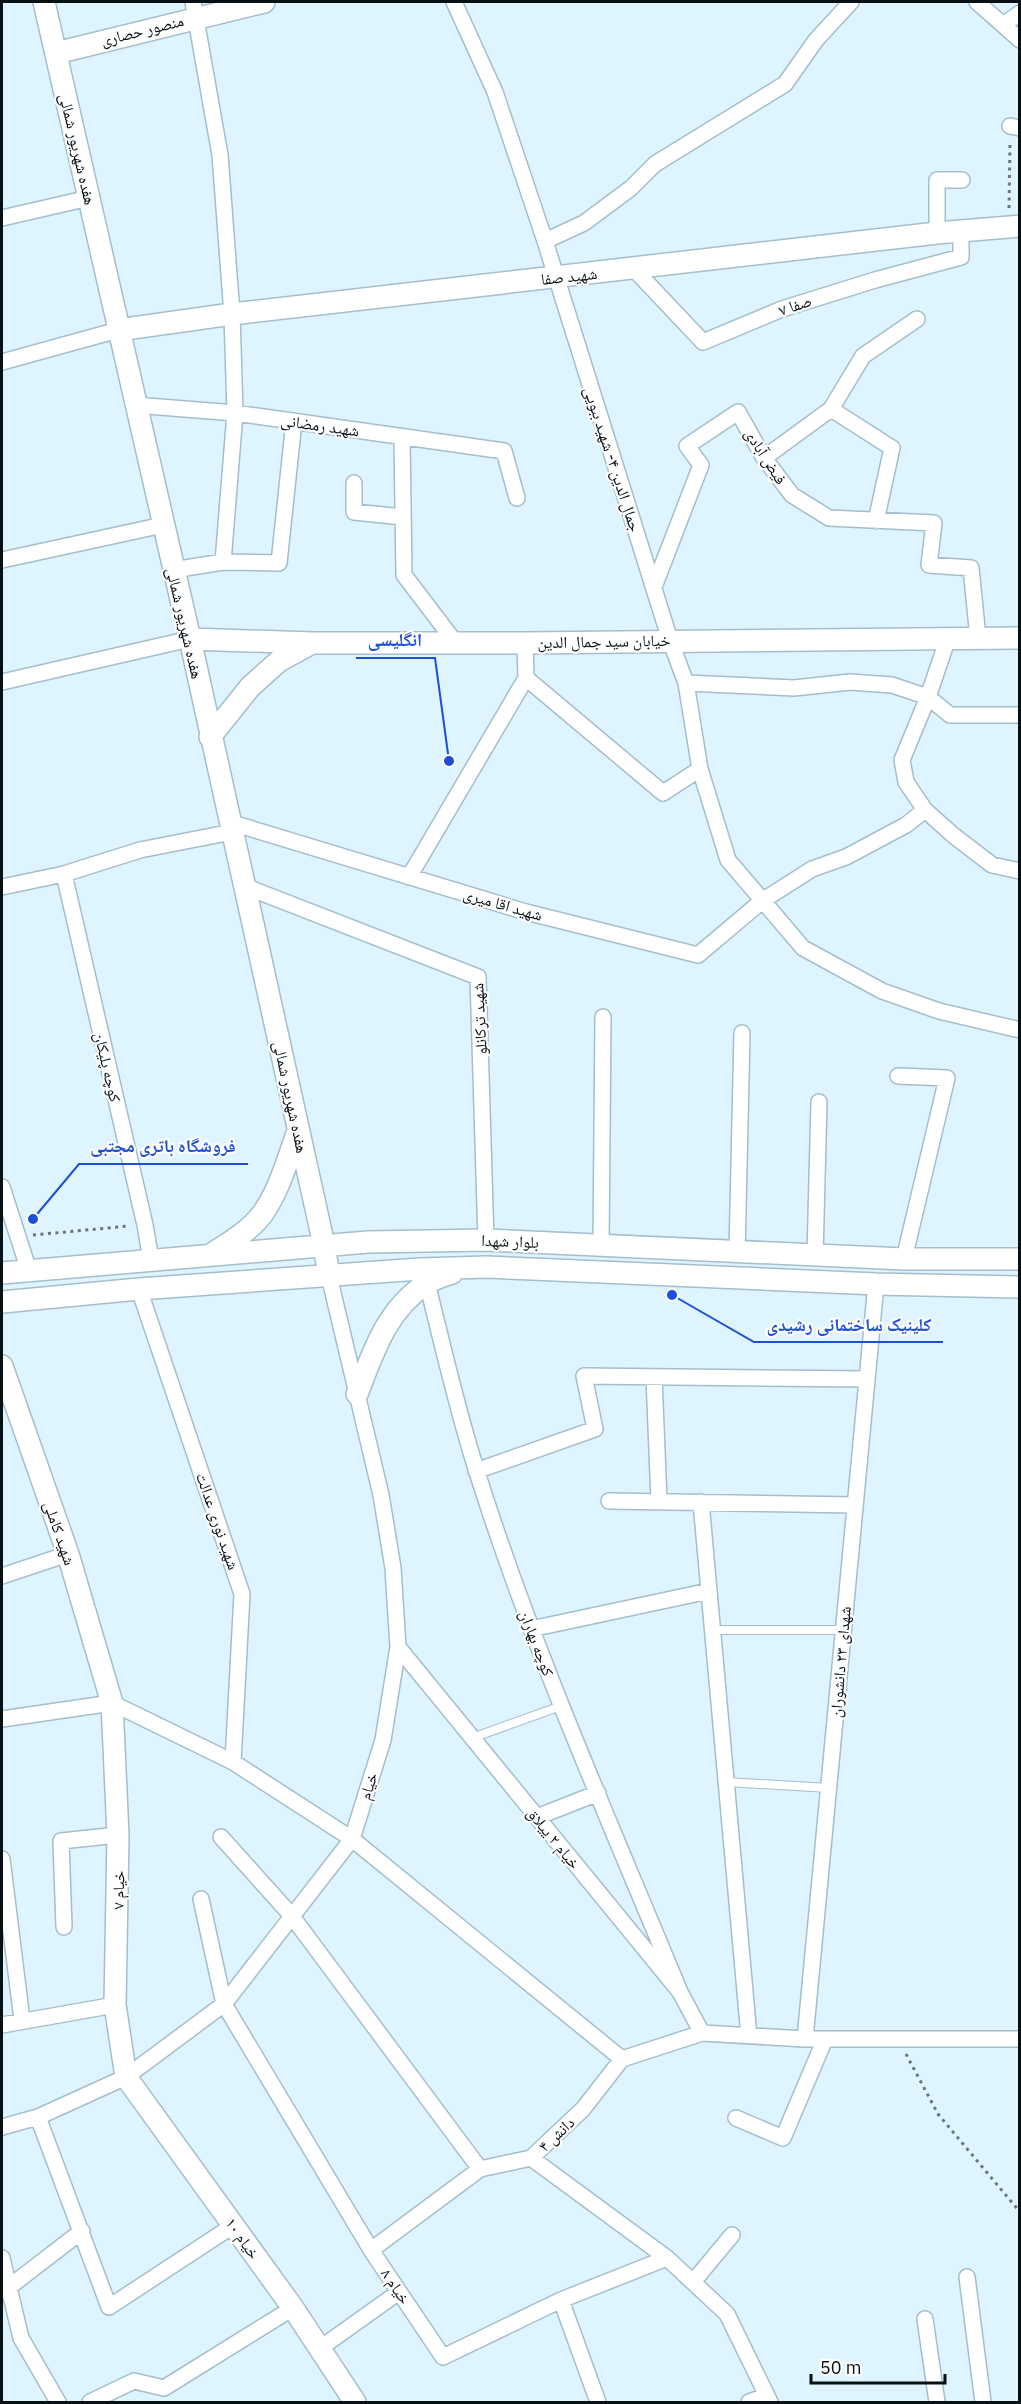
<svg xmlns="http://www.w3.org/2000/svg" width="1021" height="2404" font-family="'IBM Plex Sans','Noto Naskh Arabic',sans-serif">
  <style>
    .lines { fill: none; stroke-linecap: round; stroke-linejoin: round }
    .lane-casing { stroke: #a4becc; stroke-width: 10 }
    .street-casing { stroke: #a4becc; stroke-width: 18 }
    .secondary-casing { stroke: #a4becc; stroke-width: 24 }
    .path { stroke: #68777f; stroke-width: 3; stroke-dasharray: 3 4.5; stroke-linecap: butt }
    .lane { stroke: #fff; stroke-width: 8 }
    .street { stroke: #fff; stroke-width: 15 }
    .secondary { stroke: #fff; stroke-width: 21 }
    .labels { text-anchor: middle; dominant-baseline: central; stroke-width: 4.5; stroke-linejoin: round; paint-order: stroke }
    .street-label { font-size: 16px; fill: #071015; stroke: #fdfdfd }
    .leader { fill: none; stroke: #1d4ed8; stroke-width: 2 }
    .callout-dot { fill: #1d4ed8; stroke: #fdfdfd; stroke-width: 2 }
    .callout-label { font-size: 18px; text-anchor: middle; font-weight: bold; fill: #1d4ed8; stroke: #fdfdfd; stroke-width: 4.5; stroke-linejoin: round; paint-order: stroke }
  </style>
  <rect width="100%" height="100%" fill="#def4ff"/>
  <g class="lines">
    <defs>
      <path id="lane" d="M713 1630H843
        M472 1738 561 1706
        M726 1782 829 1788"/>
      <path id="street" d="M454 2 495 92 545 241 670 640 686 683 700 769 728 860 803 948 882 991 939 1011 1020 1030
        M977 2 1020 40
        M1003 25 1020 13
        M1010 126 1020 128
        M2 218 89 198
        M937 233V180H962
        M545 241 584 223 631 188 655 164 785 84 816 40 851 2
        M634 269 703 342 782 309 875 280 961 257V231
        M2 362 118 330
        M135 405 235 413 504 451 517 498
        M831 409 892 448 876 521
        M402 437 404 575 455 642
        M764 458 831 409 863 356 917 319
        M354 483V512L403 517
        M2 560 163 525
        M223 562 279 563 294 421
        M173 570 223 562 235 413 232 314 220 155 193 2
        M654 587 701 465 687 446 738 412 764 458 792 495 829 518 934 523 929 565 971 568 978 638
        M948 638 928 697 902 760 906 782 925 810 953 835 992 865 1020 871
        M525 643 526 678 663 793 700 769
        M2 682 190 639
        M686 683 794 688 850 682 892 685 928 697 950 715H1020
        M229 822 526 912 698 955 762 901 812 869 846 857 906 825 925 810
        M64 874 145 1225 151 1260
        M409 877 526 678
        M244 886 478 977 486 1240
        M2 887 64 874 140 850 232 832
        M898 1076 947 1078 904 1259
        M2 1187 29 1271
        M601 1245 603 1017
        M737 1253 742 1033
        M815 1256 819 1102
        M427 1283C443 1346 457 1410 477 1472 533 1650 609 1820 680 1992
        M139 1289 242 1594 233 1762
        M654 1377 659 1501
        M476 1471 595 1429 584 1376 867 1379
        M609 1501 855 1505
        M701 1502 749 2036
        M2 1576 68 1554
        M531 1629 709 1591
        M398 1647 680 1992 702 2033
        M2 1719 112 1703 233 1762 352 1839 622 2059
        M537 1817 598 1793
        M221 1837 291 1915 480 2169
        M2 1859 22 2020
        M201 1899 224 2004 371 2250 443 2357 561 2300 667 2258
        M64 1927 61 1841 118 1835
        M2 2025 115 2005
        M805 2039 876 1284
        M38 2117 109 2307 234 2225
        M736 2118 783 2138 825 2039
        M2 2127 38 2117 126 2077 224 2004 352 1839 383 1740 398 1647 393 1568 381 1495 329 1276
        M531 2158 667 2258 727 2314 770 2402
        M371 2250 480 2169 531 2158 583 2109 622 2059 702 2033 805 2039H1020
        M2 2258 21 2338 58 2402
        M967 2277 983 2402
        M693 2282 732 2235
        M4 2291 82 2231
        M561 2300 598 2402
        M925 2319 937 2402
        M319 2349 399 2292
        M90 2402 134 2381 164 2388 293 2308
        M749 2402 766 2396"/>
      <path id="secondary" d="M44 2 190 639 324 1245 329 1276
        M56 53 264 2
        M118 330 232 314 937 233 1020 226
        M190 639 313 643H525L1020 638
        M210 737 250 687 279 661 312 643
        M212 1254C230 1242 250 1231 263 1213 280 1189 288 1158 298 1131
        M2 1273 368 1242 486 1240 904 1259H1020
        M2 1302 139 1289 420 1269 487 1267 876 1284 1020 1287
        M2 1366 68 1554 112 1703 118 1835 115 2005 126 2077 293 2308 355 2402
        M357 1394C373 1353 386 1310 426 1284 433 1279 443 1276 452 1273"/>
    </defs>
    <use href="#lane" class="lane-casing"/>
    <use href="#street" class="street-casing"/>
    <use href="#secondary" class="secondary-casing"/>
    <path class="path" d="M1009 208 1010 142
      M33 1235 129 1226
      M906 2054 938 2114 1020 2212"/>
    <use href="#lane" class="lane"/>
    <use href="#street" class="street"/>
    <use href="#secondary" class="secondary"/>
  </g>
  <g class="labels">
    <g class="street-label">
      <text transform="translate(142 30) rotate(-14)">منصور حصاری</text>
      <text transform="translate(78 149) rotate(77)">هفده شهریور شمالی</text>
      <text transform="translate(569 276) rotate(-6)">شهید صفا</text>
      <text transform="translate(795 305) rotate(-19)">صفا ۷</text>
      <text transform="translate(320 425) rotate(8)">شهید رمضانی</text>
      <text transform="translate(766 456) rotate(57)">فیض آبادی</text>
      <text transform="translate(613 459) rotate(72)">جمال الدین ۴- شهید ببویی</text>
      <text transform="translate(185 623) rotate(77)">هفده شهریور شمالی</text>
      <text transform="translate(604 641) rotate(-1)">خیابان سید جمال الدین</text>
      <text transform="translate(503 904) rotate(16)">شهید اقا میری</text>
      <text transform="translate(479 1019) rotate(-93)">شهید ترکانلو</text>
      <text transform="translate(108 1067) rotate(77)">کوچه پلیکان</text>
      <text transform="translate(291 1097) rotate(78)">هفده شهریور شمالی</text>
      <text transform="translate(510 1241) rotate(2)">بلوار شهدا</text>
      <text transform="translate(218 1521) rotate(71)">شهید نوری عدالت</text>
      <text transform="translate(60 1533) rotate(71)">شهید کاملی</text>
      <text transform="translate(537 1643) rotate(69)">کوچه بهاران</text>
      <text transform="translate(840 1662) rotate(-85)">شهدای ۲۳ دانشوران</text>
      <text transform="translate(368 1786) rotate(-72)">خیام</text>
      <text transform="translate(554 1838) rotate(51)">خیام ۲ ییلاق</text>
      <text transform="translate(118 1890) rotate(-89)">خیام ۷</text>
      <text transform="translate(556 2134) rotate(-43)">دانش ۴</text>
      <text transform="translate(243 2238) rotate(55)">خیام ۱۰</text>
      <text transform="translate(396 2286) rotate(56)">خیام ۸</text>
    </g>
  </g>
  <path class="leader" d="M449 761L435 658H356M33 1219L79 1164H248M672 1295L754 1342H943"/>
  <g class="callout-dot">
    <circle cx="449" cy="761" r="6"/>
    <circle cx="33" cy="1219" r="6"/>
    <circle cx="672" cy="1295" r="6"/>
  </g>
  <g class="callout-label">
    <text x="395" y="646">انگلیسی</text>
    <text x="163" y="1152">فروشگاه باتری مجتبی</text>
    <text x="849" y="1331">کلینیک ساختمانی رشیدی</text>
  </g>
  <rect width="1021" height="2404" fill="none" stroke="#071015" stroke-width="6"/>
  <path d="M811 2374v9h134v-9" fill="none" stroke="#071015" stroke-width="3"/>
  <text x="820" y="2374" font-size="18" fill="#071015" stroke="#fdfdfd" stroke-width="4.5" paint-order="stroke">50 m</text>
</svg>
